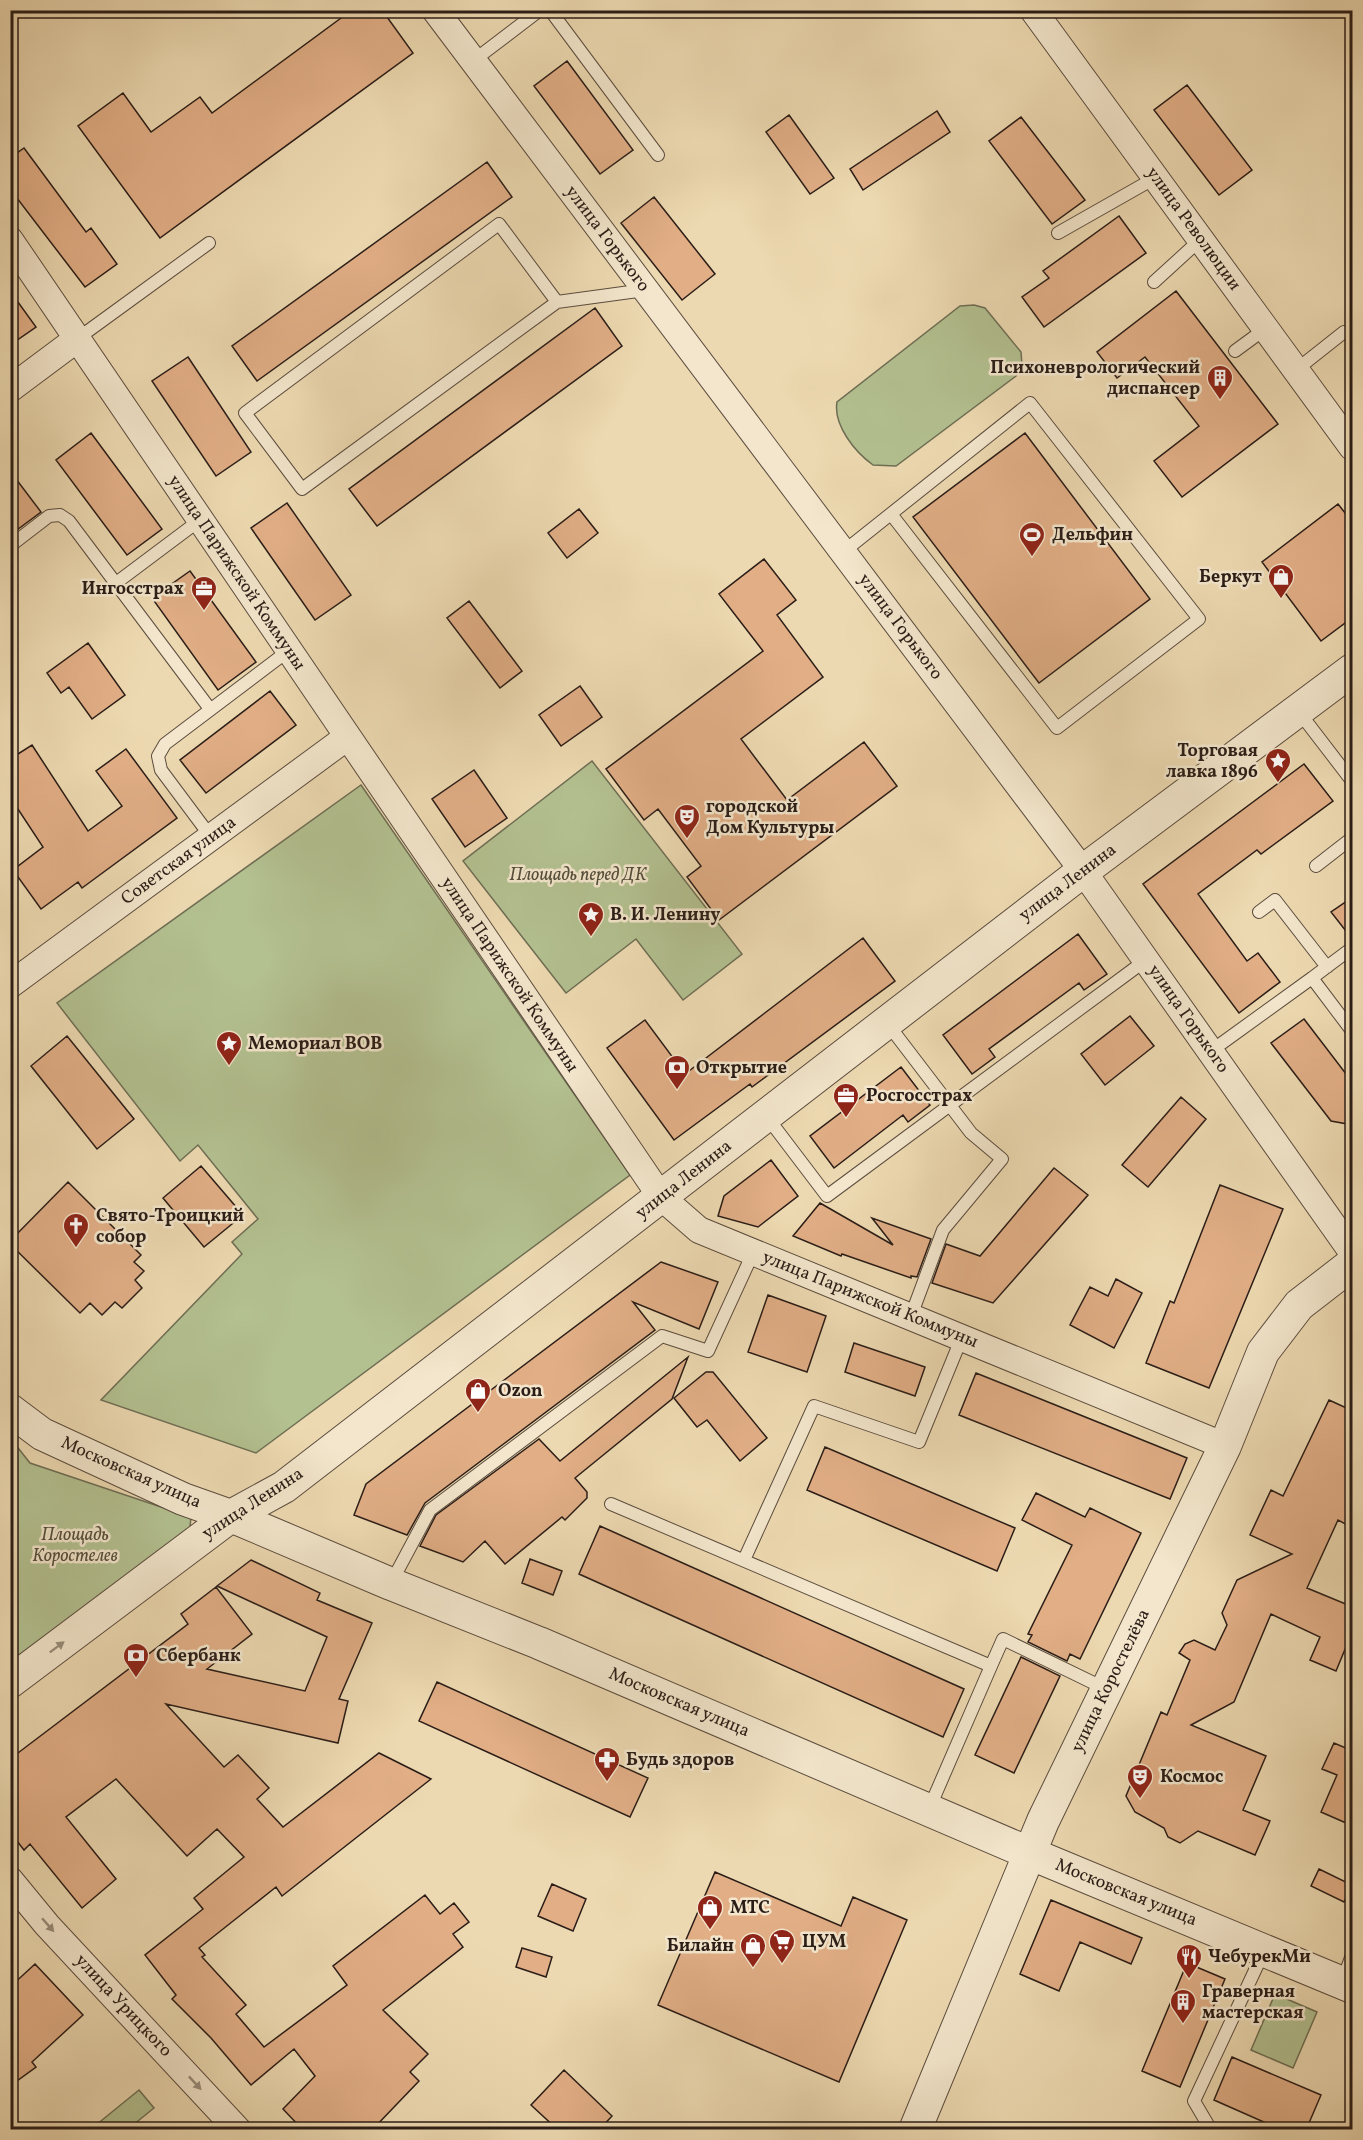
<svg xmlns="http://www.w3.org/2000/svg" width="1363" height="2140" font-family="Vollkorn,serif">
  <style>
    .green { fill: #b3c090; stroke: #6e6e54; stroke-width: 1.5 }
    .building { fill: #e1ae86; stroke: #2a1d17; stroke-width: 1.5 }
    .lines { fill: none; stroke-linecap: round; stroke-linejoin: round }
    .service-casing { stroke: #5b4c3e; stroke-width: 14 }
    .minor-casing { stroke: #5b4c3e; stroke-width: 28 }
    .tertiary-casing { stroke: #5b4c3e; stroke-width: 34 }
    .service { stroke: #f3e6cc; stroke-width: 12 }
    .minor { stroke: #f3e6cc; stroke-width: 26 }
    .tertiary { stroke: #f3e6cc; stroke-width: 32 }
    .oneway { fill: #998c7b }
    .labels { text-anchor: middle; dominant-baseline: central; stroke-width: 5; stroke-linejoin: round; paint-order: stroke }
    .street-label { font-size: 18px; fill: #2a1d17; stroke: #f3e6cc }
    .poi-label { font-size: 18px; font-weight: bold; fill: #2a1d17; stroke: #f3e6cc; text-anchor: start }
    .park-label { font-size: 18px; font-style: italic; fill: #534e3b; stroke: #f3e6cc }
  </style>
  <rect width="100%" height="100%" fill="#edd9b1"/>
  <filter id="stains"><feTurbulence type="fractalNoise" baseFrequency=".00333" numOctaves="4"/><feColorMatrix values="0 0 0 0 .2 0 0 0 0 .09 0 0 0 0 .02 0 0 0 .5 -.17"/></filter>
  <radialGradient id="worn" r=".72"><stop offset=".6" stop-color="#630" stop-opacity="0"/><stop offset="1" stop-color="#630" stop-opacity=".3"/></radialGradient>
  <path class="green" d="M974 305 985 308 1021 352 1022 365 1016 376 896 466 873 465C855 452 833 425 837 402L960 306Z
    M592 761 742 954 683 1000 636 939 566 993 463 861Z
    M361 785 630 1175 256 1453 101 1400 242 1254 232 1242 258 1219 198 1145 180 1161 57 1003Z
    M11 1439 30 1463 191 1517 189 1537 11 1673Z
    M1275 1994 1317 2012 1293 2068 1251 2050Z
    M139 2090 154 2108 128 2129H100L96 2125Z"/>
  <path class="building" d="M352 10H382L413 53 160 238 78 126 123 93 151 132 200 97 212 113Z
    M567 61 633 150 600 174 534 86Z
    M1187 85 1252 170 1219 195 1154 110Z
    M937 111 950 132 863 190 850 169Z
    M789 115 834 178 810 194 766 132Z
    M1021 117 1085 200 1052 224 989 141Z
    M24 148 86 232 91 228 117 264 85 287 10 189V158Z
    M487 162 512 197 257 381 232 346Z
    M654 197 715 274 682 300 621 223Z
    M1119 216 1146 253 1044 327 1022 297 1049 278 1043 271Z
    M10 291 36 327 10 345Z
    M1176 291 1278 424 1182 497 1154 461 1199 426 1145 357 1117 378 1097 352Z
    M595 308 622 346 377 526 349 489Z
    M188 357 251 452 216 476 152 381Z
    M91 433 162 529 127 555 56 460Z
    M1025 433 1150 599 1039 683 913 517Z
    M10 471 41 512 10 535Z
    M287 503 351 595 315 620 251 528Z
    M1338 504 1353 523V617L1321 641 1262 562Z
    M579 509 598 533 567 558 548 533Z
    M764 559 796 600 777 615 823 677 741 739 787 800 864 742 897 786 719 920 687 877 701 866 658 809 644 820 606 769 763 651 719 594Z
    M190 571 256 662 218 690 152 598Z
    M469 601 522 671 500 688 447 618Z
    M88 643 125 695 92 719 69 687 61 693 47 673Z
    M580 686 602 717 561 746 539 715Z
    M270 691 296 725 206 793 180 760Z
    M32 745 88 831 122 806 96 771 126 749 177 818 82 888 78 882 41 909 13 870 43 847 10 797V759Z
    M1304 764 1333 801 1261 854 1257 850 1198 894 1247 961 1258 953 1280 982 1239 1013 1143 884Z
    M474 770 507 818 465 847 432 799Z
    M1353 897V940L1331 912Z
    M1078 934 1107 974 1084 990 1079 983 989 1049 995 1057 972 1074 943 1035Z
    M863 938 895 981 752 1087 750 1084 674 1140 607 1048 645 1020 685 1074Z
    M1130 1016 1154 1046 1105 1085 1081 1054Z
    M1304 1019 1353 1083V1125L1331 1121 1271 1043Z
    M67 1036 134 1119 97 1149 31 1066Z
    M901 1067 930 1105 908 1122 903 1115 834 1168 810 1136Z
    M1181 1097 1206 1119 1148 1187 1122 1165Z
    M771 1160 798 1196 758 1227 718 1216 724 1196Z
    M201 1166 243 1215 204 1247 163 1198Z
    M1054 1168 1088 1195 993 1303 932 1283 946 1244 980 1256Z
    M68 1182 141 1255 134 1262 144 1271 135 1280 142 1288 122 1308 115 1302 102 1315 90 1303 80 1313 10 1244V1241Z
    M1220 1185 1283 1209 1209 1388 1146 1363 1170 1301 1174 1303Z
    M820 1203 893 1245 872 1218 931 1239 917 1277 911 1276V1278L842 1254 841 1256 793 1236Z
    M661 1262 718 1282 699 1329 633 1302 655 1330 425 1503 407 1535 354 1515 366 1484Z
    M1116 1279 1142 1293 1114 1348 1070 1325 1090 1287 1108 1296Z
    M768 1295 826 1316 807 1372 748 1352Z
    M854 1343 925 1367 915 1396 845 1372Z
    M688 1357 672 1399 575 1478 587 1492V1498L565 1520 562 1517 505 1564 485 1541 463 1562 420 1546 436 1515 539 1439 560 1461Z
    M706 1372H713L767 1438 740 1461 707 1420 697 1427 674 1398Z
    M976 1373 1187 1458 1170 1499 959 1415Z
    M1329 1400 1353 1411V1528L1338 1520 1307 1588 1353 1607V1630L1336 1671 1310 1660 1320 1637 1271 1614 1234 1702 1191 1725 1266 1756 1243 1810 1270 1821 1255 1855 1198 1831 1180 1843 1168 1837 1164 1828 1135 1812 1126 1796 1161 1712 1167 1715 1190 1660 1179 1653 1185 1644 1194 1640 1215 1650 1227 1625 1222 1613 1237 1580 1292 1554 1250 1535 1271 1490 1283 1496Z
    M825 1447 1015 1528 997 1571 807 1490Z
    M1036 1493 1085 1517 1090 1508 1141 1533 1080 1659 1070 1654 1067 1661 1028 1642 1032 1635 1028 1634 1072 1545 1022 1520Z
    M600 1526 964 1689 943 1737 579 1574Z
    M530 1559 562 1571 553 1595 522 1583Z
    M251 1560 320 1593 317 1600 372 1623 339 1699 348 1701 338 1743 166 1704 224 1767 238 1755 269 1788 257 1799 283 1827 379 1753 431 1779 282 1896 276 1887 199 1948 205 1955 202 1957 246 2005 236 2014 264 2047 347 1985 333 1966 425 1895 440 1914 454 1903 469 1922 453 1934 463 1947 383 2010 428 2054 410 2072 419 2081 372 2130H303L283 2109 315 2076 294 2049 251 2085 211 2038 172 1999 176 1995 145 1955 203 1909 194 1898 244 1857 217 1829 187 1856 116 1779 66 1817 116 1879 82 1908 30 1844 24 1850 10 1832V1759L188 1624 181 1614 216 1587 252 1634 207 1669 305 1691 327 1637 217 1586Z
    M1021 1657 1060 1676 1014 1773 975 1755Z
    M437 1682 648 1778 630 1817 419 1721Z
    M1353 1738V1826L1321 1812 1337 1775 1322 1769 1334 1743 1348 1749Z
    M1319 1869 1352 1885 1344 1902 1311 1886Z
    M715 1872 841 1926 853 1897 907 1920 839 2082 658 2005Z
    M552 1884 586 1899 573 1931 538 1916Z
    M1051 1900 1142 1938 1131 1964 1080 1942 1059 1991 1020 1974Z
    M522 1948 552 1957 546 1977 516 1967Z
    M1187 1963 1225 1979 1180 2087 1142 2071Z
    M35 1964 83 2015 32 2062 36 2067 10 2086V1987Z
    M1232 2057 1321 2095 1306 2130H1282L1214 2100Z
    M564 2070 612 2116 599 2130H558L531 2105Z"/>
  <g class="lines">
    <defs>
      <path id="service" d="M550 10 658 155
        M473 61 540 10
        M1058 233 1155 178
        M1154 282 1200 240
        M557 302 499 224 245 413 302 489 557 302 645 290
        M77 339 209 243
        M1235 351 1265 329
        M1296 370 1344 332
        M10 546 49 516 60 515 69 521 210 709
        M843 552 1030 403 1199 619 1057 728 891 514
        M116 583 200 520
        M1299 712 1352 781
        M211 837 161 770 158 756 165 744 288 651
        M1316 866 1352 838
        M1259 912 1275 900 1327 967
        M1312 978 1352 948
        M887 1023 971 1133 1002 1159 943 1230 911 1316
        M1211 1051 1312 978 1352 1031
        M767 1117 827 1196 1146 960
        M611 1504 991 1666 929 1809
        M744 1560 814 1406 919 1442 962 1337
        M391 1583 430 1510 662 1336 708 1351 753 1253
        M991 1666 1003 1639 1106 1689
        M1342 1982 1352 1955
        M1211 2130 1194 2101 1264 1951"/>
      <path id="minor" d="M435 10 1083 871 1352 1252
        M1033 10 1352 447
        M10 240 661 1197 699 1230 1225 1446
        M10 389 77 339
        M10 985 346 738
        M10 1880 47 1925 238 2130"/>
      <path id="tertiary" d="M10 1410 42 1434 183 1499 231 1516 391 1584 539 1643 1029 1853 1352 1987
        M10 1682 231 1516 284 1487 1083 871 1352 670
        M915 2130 1043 1821 1225 1446 1263 1352 1299 1305 1352 1264"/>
    </defs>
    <use href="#service" class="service-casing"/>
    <use href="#minor" class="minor-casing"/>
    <use href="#tertiary" class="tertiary-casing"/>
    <use href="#service" class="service"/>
    <use href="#minor" class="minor"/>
    <use href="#tertiary" class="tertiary"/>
  </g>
  <defs><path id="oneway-solid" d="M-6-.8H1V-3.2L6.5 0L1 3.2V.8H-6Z" transform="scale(1.5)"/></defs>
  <g class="oneway">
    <use href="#oneway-solid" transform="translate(57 1647) rotate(-37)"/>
    <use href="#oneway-solid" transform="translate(48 1925) rotate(49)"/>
    <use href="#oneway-solid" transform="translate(195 2083) rotate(47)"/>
  </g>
  <defs>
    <symbol id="building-pin" viewBox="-11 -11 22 30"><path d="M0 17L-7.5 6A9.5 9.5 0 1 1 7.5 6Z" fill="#8f2418" stroke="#f3e6cc"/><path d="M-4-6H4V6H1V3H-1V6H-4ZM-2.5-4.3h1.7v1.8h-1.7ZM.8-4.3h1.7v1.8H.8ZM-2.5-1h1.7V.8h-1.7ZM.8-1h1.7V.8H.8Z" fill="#fff"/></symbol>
    <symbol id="stadium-pin" viewBox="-11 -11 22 30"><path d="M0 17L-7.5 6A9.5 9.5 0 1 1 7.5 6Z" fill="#8f2418" stroke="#f3e6cc"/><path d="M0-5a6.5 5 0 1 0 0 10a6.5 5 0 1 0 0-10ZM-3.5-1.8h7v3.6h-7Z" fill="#fff"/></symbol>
    <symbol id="shop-pin" viewBox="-11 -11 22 30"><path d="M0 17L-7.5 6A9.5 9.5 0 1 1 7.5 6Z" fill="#8f2418" stroke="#f3e6cc"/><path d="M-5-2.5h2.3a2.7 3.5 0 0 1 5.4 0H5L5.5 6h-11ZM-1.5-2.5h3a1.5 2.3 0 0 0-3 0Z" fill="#fff"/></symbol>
    <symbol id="office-pin" viewBox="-11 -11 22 30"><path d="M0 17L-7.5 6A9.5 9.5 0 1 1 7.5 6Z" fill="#8f2418" stroke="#f3e6cc"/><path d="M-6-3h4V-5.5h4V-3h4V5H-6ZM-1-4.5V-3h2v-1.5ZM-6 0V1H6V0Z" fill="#fff"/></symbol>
    <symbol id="sight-pin" viewBox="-11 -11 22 30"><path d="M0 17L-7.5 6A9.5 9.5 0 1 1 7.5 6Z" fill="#8f2418" stroke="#f3e6cc"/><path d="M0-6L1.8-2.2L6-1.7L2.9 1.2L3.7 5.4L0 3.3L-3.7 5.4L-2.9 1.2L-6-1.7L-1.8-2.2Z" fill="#fff"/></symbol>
    <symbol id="theatre-pin" viewBox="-11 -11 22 30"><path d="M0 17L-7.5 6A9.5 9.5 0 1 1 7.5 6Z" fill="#8f2418" stroke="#f3e6cc"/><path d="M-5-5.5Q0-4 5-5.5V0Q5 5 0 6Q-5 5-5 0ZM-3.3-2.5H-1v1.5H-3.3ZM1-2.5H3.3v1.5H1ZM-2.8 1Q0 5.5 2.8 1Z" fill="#fff"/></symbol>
    <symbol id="bank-pin" viewBox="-11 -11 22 30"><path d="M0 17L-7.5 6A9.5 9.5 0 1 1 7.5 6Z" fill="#8f2418" stroke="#f3e6cc"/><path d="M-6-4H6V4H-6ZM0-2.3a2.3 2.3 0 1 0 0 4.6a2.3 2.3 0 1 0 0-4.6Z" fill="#fff"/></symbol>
    <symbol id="church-pin" viewBox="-11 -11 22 30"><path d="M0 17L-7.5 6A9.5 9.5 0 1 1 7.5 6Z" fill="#8f2418" stroke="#f3e6cc"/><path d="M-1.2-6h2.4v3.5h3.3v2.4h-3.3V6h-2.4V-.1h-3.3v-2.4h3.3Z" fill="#fff"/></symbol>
    <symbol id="pharmacy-pin" viewBox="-11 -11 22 30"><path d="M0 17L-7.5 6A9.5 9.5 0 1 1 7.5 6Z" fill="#8f2418" stroke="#f3e6cc"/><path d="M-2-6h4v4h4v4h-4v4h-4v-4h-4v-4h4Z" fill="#fff"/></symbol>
    <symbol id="supermarket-pin" viewBox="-11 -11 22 30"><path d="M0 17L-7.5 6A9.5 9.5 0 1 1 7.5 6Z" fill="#8f2418" stroke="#f3e6cc"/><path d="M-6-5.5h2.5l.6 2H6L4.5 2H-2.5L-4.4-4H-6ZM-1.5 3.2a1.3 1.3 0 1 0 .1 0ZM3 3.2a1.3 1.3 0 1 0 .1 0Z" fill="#fff"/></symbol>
    <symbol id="restaurant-pin" viewBox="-11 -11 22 30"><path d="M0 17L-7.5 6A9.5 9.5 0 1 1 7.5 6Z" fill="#8f2418" stroke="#f3e6cc"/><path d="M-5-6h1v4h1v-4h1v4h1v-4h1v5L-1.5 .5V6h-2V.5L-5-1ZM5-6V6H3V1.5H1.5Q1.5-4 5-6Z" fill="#fff"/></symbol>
  </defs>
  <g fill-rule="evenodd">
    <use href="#building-pin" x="1205" y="363" width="30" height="40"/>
    <use href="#stadium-pin" x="1017" y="520" width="30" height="40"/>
    <use href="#shop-pin" x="1266" y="562" width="30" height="40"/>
    <use href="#office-pin" x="189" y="574" width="30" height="40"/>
    <use href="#sight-pin" x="1263" y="746" width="30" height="40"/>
    <use href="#theatre-pin" x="672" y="802" width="30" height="40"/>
    <use href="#sight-pin" x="576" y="900" width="30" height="40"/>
    <use href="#sight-pin" x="214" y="1029" width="30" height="40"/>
    <use href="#bank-pin" x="662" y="1053" width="30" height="40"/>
    <use href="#office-pin" x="831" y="1081" width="30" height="40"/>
    <use href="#church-pin" x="61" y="1211" width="30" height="40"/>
    <use href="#shop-pin" x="463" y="1376" width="30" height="40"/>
    <use href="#bank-pin" x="121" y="1641" width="30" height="40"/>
    <use href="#pharmacy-pin" x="592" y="1745" width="30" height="40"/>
    <use href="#theatre-pin" x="1125" y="1762" width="30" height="40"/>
    <use href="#shop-pin" x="695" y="1893" width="30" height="40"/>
    <use href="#supermarket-pin" x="767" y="1927" width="30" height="40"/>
    <use href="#shop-pin" x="738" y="1931" width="30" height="40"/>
    <use href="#restaurant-pin" x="1174" y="1942" width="30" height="40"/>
    <use href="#building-pin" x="1168" y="1987" width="30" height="40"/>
  </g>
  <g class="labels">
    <g class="street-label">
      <text transform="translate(1193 229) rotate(54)">улица Революции</text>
      <text transform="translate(607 239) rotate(53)">улица Горького</text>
      <text transform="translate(236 573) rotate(56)">улица Парижской Коммуны</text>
      <text transform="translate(900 627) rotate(53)">улица Горького</text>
      <text transform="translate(179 861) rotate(-36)">Советская улица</text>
      <text transform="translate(1068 883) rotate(-37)">улица Ленина</text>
      <text transform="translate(509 975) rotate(56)">улица Парижской Коммуны</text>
      <text transform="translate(1188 1019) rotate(55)">улица Горького</text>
      <text transform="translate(684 1180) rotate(-38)">улица Ленина</text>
      <text transform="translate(870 1300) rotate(22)">улица Парижской Коммуны</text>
      <text transform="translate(131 1473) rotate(24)">Московская улица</text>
      <text transform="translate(253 1504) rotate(-33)">улица Ленина</text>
      <text transform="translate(1111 1681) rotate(-64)">улица Коростелёва</text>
      <text transform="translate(679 1703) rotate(23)">Московская улица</text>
      <text transform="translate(1126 1893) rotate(22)">Московская улица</text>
      <text transform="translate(123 2006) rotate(47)">улица Урицкого</text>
    </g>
    <g class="poi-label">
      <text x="1200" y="368" text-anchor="end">Психоневрологический<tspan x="1200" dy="21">диспансер</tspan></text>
      <text x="1052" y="535">Дельфин</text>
      <text x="1262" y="577" text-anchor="end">Беркут</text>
      <text x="184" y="589" text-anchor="end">Ингосстрах</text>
      <text x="1258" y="751" text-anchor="end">Торговая<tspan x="1258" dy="21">лавка 1896</tspan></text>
      <text x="706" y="807">городской<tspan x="706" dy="21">Дом Культуры</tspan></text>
      <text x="610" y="915">В. И. Ленину</text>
      <text x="248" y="1044">Мемориал ВОВ</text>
      <text x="696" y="1068">Открытие</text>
      <text x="866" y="1096">Росгосстрах</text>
      <text x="96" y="1216">Свято-Троицкий<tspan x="96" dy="21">собор</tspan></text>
      <text x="498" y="1391">Ozon</text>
      <text x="156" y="1656">Сбербанк</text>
      <text x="626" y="1760">Будь здоров</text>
      <text x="1160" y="1777">Космос</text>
      <text x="730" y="1908">МТС</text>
      <text x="802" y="1942">ЦУМ</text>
      <text x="734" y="1946" text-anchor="end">Билайн</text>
      <text x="1208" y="1957">ЧебурекМи</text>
      <text x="1202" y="1992">Граверная<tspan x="1202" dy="21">мастерская</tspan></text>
    </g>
    <g class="park-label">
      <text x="578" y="875">Площадь перед ДК</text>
      <text x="75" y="1535">Площадь<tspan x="75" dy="21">Коростелев</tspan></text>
    </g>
  </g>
  <rect width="1363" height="2140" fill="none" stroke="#edd9b1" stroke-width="36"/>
  <rect x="12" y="12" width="1339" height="2116" fill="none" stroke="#2a1d17" stroke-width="3"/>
  <rect x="18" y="18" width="1327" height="2104" fill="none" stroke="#2a1d17" stroke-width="1.5"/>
  <rect width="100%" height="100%" filter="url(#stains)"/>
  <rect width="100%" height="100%" fill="url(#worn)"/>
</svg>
